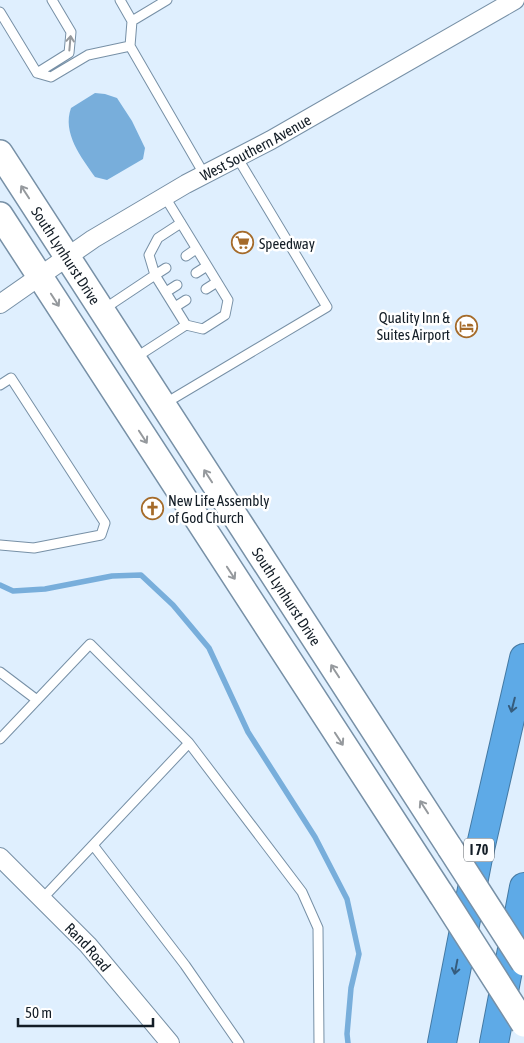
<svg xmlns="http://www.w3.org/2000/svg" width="524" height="1043" font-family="'Asap Condensed',sans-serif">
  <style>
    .water { fill: #78aedb }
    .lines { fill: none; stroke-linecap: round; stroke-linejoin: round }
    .stream { stroke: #78aedb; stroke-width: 5.5 }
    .lane-casing { stroke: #7790a6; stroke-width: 11 }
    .street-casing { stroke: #7790a6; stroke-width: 20 }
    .secondary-casing { stroke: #7790a6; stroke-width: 28 }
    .highway-casing { stroke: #4479a3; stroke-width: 30 }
    .lane { stroke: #fff; stroke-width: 9 }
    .street { stroke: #fff; stroke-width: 18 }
    .secondary { stroke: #fff; stroke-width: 25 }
    .highway { stroke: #5eaae7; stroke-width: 28 }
    .secondary-bridge-casing { stroke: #7790a6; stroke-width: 28; stroke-linecap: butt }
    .secondary-bridge { stroke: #fff; stroke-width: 25 }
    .oneway { stroke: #95999d }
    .oneway2 { stroke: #355c7d }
    .labels { text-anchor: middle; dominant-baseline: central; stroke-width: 5; stroke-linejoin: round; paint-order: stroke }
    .shield { fill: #fff; stroke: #5a6167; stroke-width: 1 }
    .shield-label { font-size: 14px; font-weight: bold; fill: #131d26 }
    .street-label { font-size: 15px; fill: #131d26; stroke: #fff }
    .poi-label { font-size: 15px; fill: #131d26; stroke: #fff; text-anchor: start }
  </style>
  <rect width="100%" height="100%" fill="#dfeffe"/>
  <path class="water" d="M95 93 105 94 117 98 132 121 145 148 143 159 107 180 95 177C81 157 62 133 71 108Z"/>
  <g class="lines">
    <path class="stream" d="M0 585 13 591 45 589 112 576 141 575 173 605 209 648 248 732 315 837 347 899 359 954 351 988 347 1034 348 1043"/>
    <defs>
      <path id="lane" d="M120 0 132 21 130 46 204 174
        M0 12 37 73 51 77 88 55 130 46
        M132 21 167 0
        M37 73 69 53 71 32 52 0
        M165 197 228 300 225 315 203 329 186 325
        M186 256 196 249
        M166 268 155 275 149 255 158 238 181 223
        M196 273 207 266
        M206 289 217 282
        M166 292 177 285
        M175 307 186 300
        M104 309 155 275 186 325 135 358
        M0 385 11 378 105 523 101 535 34 548 0 545
        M164 404 327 307 237 157
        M0 672 37 700
        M0 739 90 644 189 743 43 898
        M189 743 302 892 318 928 319 1043
        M93 845 185 965 239 1043"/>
      <g id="street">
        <path id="s1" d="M0 304 93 239 186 184 271 140 515 0"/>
        <path id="s2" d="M0 857 88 945 170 1043"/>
      </g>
      <g id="secondary">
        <path id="s3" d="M0 153 450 848"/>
        <path d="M0 215 441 894"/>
      </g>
      <path id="highway" d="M442 1043 478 858 524 658
        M494 1043 524 887"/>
    </defs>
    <use href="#lane" class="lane-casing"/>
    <use href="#street" class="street-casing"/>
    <use href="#secondary" class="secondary-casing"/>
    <use href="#highway" class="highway-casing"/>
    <use href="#lane" class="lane"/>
    <use href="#street" class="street"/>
    <use href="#secondary" class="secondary"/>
    <use href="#highway" class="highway"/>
    <defs>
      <path id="secondary-bridge" d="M450 848 524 963
        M441 894 524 1024"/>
    </defs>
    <use href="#secondary-bridge" class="secondary-bridge-casing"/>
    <use href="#secondary-bridge" class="secondary-bridge"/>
  </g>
  <defs><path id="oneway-shaft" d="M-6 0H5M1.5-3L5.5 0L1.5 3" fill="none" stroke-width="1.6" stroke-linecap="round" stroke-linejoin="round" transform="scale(1.25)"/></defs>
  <g class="oneway">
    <use href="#oneway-shaft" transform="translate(70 43) rotate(-85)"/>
    <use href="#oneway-shaft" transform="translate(25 192) rotate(-123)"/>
    <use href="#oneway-shaft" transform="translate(55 300) rotate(57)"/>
    <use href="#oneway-shaft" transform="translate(143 437) rotate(57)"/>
    <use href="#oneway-shaft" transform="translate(208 476) rotate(-123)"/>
    <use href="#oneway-shaft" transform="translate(231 573) rotate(57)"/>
    <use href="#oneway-shaft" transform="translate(335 671) rotate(-123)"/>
    <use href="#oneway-shaft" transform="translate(339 739) rotate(57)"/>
    <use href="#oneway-shaft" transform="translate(424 807) rotate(-123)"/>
  </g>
  <g class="oneway2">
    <use href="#oneway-shaft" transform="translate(513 705) rotate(104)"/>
    <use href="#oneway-shaft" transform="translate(456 967) rotate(101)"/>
  </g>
  <defs>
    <symbol id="supermarket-ring" viewBox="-11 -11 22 22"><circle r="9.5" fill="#fff" stroke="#a56b2a" stroke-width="1.5"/><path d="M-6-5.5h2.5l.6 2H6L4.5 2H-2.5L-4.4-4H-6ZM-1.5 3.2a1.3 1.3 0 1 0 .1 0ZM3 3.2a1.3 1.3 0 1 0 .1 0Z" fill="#a56b2a"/></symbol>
    <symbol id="hotel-ring" viewBox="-11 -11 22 22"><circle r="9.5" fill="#fff" stroke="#a56b2a" stroke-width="1.5"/><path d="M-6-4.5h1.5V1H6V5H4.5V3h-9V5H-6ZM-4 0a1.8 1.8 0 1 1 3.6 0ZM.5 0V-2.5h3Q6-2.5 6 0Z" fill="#a56b2a"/></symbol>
    <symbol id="church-ring" viewBox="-11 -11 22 22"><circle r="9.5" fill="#fff" stroke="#a56b2a" stroke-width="1.5"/><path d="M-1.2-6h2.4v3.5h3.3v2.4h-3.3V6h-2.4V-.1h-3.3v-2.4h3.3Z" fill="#a56b2a"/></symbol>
  </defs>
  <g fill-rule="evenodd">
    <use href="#supermarket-ring" x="230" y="230" width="25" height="25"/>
    <use href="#hotel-ring" x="454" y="314" width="25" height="25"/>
    <use href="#church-ring" x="140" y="496" width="25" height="25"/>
  </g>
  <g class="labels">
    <rect class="shield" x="464" y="838.5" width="30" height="23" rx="4"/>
    <g class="shield-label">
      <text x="479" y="850">I 70</text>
    </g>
    <g class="street-label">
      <text stroke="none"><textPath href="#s1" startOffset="300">West Southern Avenue</textPath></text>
      <text stroke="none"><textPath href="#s3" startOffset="122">South Lynhurst Drive</textPath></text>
      <text stroke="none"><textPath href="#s3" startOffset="528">South Lynhurst Drive</textPath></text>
      <text stroke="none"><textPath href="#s2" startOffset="126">Rand Road</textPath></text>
    </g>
    <g class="poi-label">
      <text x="259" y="243">Speedway</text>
      <text x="450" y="317" text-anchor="end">Quality Inn &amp;<tspan x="450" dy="17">Suites Airport</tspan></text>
      <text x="168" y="500">New Life Assembly<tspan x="168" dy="17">of God Church</tspan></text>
    </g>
  </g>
  <path d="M18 1018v8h135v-8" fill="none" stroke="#131d26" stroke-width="2.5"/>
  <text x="25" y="1018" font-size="15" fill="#131d26" stroke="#ffffff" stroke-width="4" paint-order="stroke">50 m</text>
</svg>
